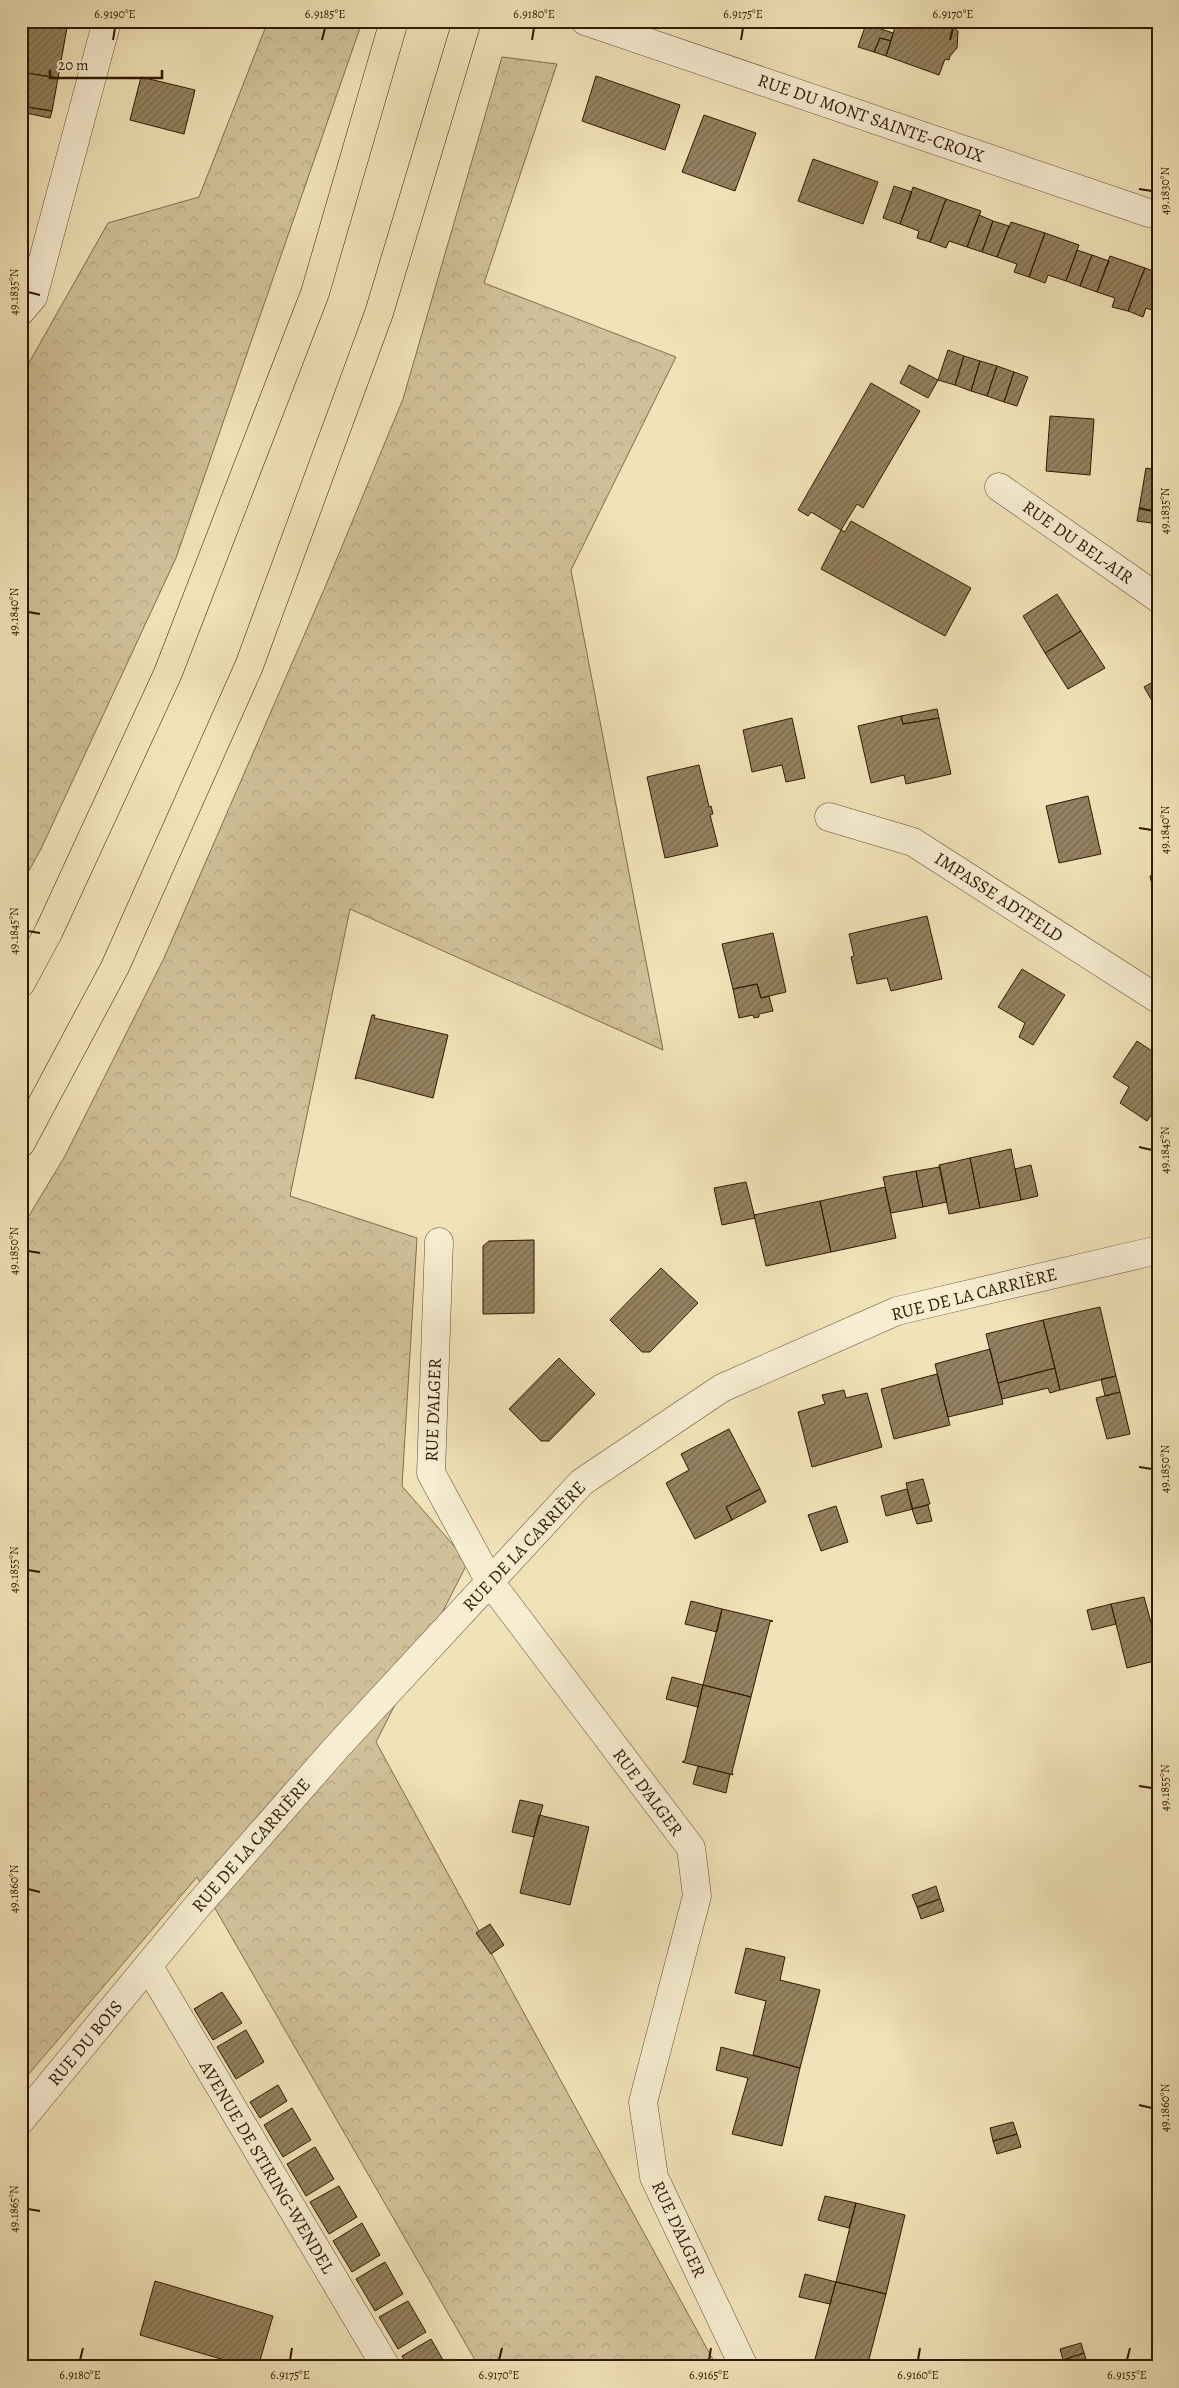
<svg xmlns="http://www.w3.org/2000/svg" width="1179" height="2388" font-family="Alegreya,serif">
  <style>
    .forest { fill: url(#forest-crowns); stroke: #806d4d }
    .building { fill: url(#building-hatch); stroke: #2f1900 }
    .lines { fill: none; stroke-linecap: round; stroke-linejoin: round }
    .street-casing { stroke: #604c2e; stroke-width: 29 }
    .highway-casing { stroke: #2f1900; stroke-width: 29 }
    .street { stroke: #f6edd2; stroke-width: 28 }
    .highway { stroke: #f1e3b9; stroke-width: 28 }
    .ticks { fill: none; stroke: #2f1900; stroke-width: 2 }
    .labels { text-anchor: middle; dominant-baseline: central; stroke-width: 5; stroke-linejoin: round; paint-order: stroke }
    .street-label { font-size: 18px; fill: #2f1900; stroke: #f6edd2 }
    .neatline { fill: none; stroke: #2f1900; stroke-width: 2 }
    .ticks-label { font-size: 12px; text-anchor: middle; fill: #2f1900 }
  </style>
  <defs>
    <pattern id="forest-crowns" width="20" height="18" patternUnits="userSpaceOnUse" patternTransform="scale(1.25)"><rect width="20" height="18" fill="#d0c19a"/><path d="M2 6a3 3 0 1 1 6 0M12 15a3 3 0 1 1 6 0" fill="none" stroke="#b3a583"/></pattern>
    <pattern id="building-hatch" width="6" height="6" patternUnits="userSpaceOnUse" patternTransform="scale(1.25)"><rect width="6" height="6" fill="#948260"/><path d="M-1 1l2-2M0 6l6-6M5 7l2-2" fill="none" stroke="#796a4d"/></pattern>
  </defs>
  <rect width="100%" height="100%" fill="#f1e3b9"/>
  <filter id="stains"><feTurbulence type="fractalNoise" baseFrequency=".004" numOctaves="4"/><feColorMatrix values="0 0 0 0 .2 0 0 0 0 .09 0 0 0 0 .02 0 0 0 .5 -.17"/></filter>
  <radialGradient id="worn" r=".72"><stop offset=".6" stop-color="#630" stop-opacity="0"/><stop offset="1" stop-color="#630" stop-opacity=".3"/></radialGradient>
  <path class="forest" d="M268 21H348L361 25 176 558 41 849 21 885V377L108 223 199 197Z
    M502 57 557 64 484 283 676 357 571 570 663 1050 350 909 290 1196 417 1238 402 1486 468 1562 376 1742 717 2367H479L197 1877 21 2083V1229L65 1156 164 958 326 585 403 399Z"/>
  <path class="building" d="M21 21 68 22 58 78 21 72Z
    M897 21H958L955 29 958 31 957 48 950 56 949 60 945 59 939 75 886 56Z
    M866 24 893 33 891 41 880 38 874 52 858 47Z
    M880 38 891 41 886 56 874 52Z
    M21 72 58 78 52 111 21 106Z
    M596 76 680 105 665 150 582 121Z
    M141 77 195 90 184 134 130 120Z
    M21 106 52 111 50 118 21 112Z
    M704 115 756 133 735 191 682 172Z
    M813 159 878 182 863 224 798 201Z
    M894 186 912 192 900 224 883 218Z
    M913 187 946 199 930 242 917 238 919 231 900 224Z
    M946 199 981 211 967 247 949 241 946 248 930 242Z
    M979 215 993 221 982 252 967 247Z
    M993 221 1009 226 997 257 982 252Z
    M1011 222 1045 233 1029 277 1014 272 1017 264 997 257Z
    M1045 233 1079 245 1066 281 1048 275 1045 283 1029 277Z
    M1077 250 1092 255 1080 286 1066 281Z
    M1092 255 1109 261 1097 292 1080 286Z
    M1110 256 1145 268 1128 311 1112 307 1115 298 1097 292Z
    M1145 268 1158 273V312L1146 308 1143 317 1128 311Z
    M948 350 964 356 955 385 938 380Z
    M964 356 980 361 971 391 955 385Z
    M980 361 997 366 987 396 971 391Z
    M909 365 938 380 928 398 900 383Z
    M997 366 1014 372 1004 402 987 396Z
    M1014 372 1028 377 1017 406 1004 402Z
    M871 383 920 411 863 508 857 504 841 530 811 512 808 516 798 510Z
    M1050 416 1094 419 1090 475 1046 471Z
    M1146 468 1158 470V524L1137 521Z
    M851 521 971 588 945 636 821 569 841 530 845 532Z
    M1057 594 1081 631 1045 653 1023 616Z
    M1081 631 1105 668 1068 689 1045 653Z
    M1158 679V711L1144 687Z
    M937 709 939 718 903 724 901 716Z
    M901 716 903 724 939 718 951 774 906 784 904 775 871 783 858 726Z
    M792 718 805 778 786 782 782 765 752 772 743 730Z
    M699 765 709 807 711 806 713 814 710 815 718 846 665 858 647 777Z
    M1088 796 1101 854 1059 863 1046 806Z
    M1158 874V912L1150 876Z
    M927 916 942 979 891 991 887 978 857 984 851 957 854 956 849 934Z
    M773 933 786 992 761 998 757 984 733 989 722 944Z
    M1022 969 1065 995 1033 1045 1019 1037 1025 1023 998 1007Z
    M757 984 761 998 769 996 773 1011 759 1014V1017L754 1018 753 1015 739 1018 733 989Z
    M372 1015H375L374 1018 448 1035 433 1098 358 1078 355 1079Z
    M1137 1041 1158 1055V1105L1147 1121 1120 1103 1129 1087 1113 1077Z
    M1011 1149 1021 1200 980 1208 970 1158Z
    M970 1158 980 1208 949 1214 939 1165Z
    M1031 1165 1038 1196 1021 1200 1015 1169Z
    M940 1167 947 1202 923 1207 916 1171Z
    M916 1171 923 1207 891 1213 883 1177Z
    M746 1182 755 1218 722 1225 714 1188Z
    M885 1187 896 1238 831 1252 820 1201Z
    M820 1201 831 1252 766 1266 754 1215Z
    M534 1240V1313L483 1314V1246L489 1241Z
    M661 1268 698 1303 650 1352H642L610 1320Z
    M1100 1307 1116 1376 1060 1390 1043 1320Z
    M1043 1320 1055 1368 998 1383 986 1334Z
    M990 1349 1003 1404 948 1417 935 1364Z
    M559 1358 595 1394 549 1441H541L509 1409Z
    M1055 1368 1060 1390 1050 1393 1048 1388 1002 1399 998 1383Z
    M937 1374 950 1425 894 1439 881 1389Z
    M1116 1376 1120 1392 1105 1396 1101 1379Z
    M844 1390 846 1398 867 1393 882 1447 812 1467 798 1412 825 1404 822 1395Z
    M1120 1392 1130 1434 1107 1439 1096 1398Z
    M729 1429 760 1489 726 1507 732 1520 695 1539 666 1483 689 1470 681 1454Z
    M923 1479 930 1504 912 1509 906 1483Z
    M760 1489 766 1502 732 1520 726 1507Z
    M907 1489 913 1509 886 1516 881 1496Z
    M928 1505 932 1521 917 1524 912 1509Z
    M836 1506 848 1542 821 1551 808 1515Z
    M1144 1597 1158 1648V1660L1127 1668 1111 1604Z
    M691 1601 722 1609 717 1632 685 1624Z
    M1111 1604 1116 1624 1092 1630 1087 1610Z
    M722 1609 773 1621 770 1622 751 1697 703 1685Z
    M672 1677 703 1685 698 1707 666 1699Z
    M703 1685 751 1697 732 1772 733 1775 682 1762 685 1760Z
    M698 1766 730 1774 726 1793 693 1784Z
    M520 1800 543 1805 534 1837 512 1832Z
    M539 1815 589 1827 570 1905 520 1893Z
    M936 1886 940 1899 917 1907 912 1895Z
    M940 1899 944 1911 921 1919 917 1907Z
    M490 1924 504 1945 491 1954 476 1933Z
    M746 1948 785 1957 780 1980 820 1990 800 2068 753 2055 766 2001 735 1993Z
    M222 1992 242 2023 213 2040 194 2009Z
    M246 2030 264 2062 236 2079 217 2047Z
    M721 2047 800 2068 782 2146 732 2134 748 2078 716 2070Z
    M278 2085 287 2101 260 2118 250 2102Z
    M292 2108 311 2140 283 2157 264 2125Z
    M1013 2122 1017 2134 993 2141 990 2128Z
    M1017 2134 1021 2147 997 2154 993 2141Z
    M315 2147 334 2179 306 2196 287 2164Z
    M339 2186 357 2217 329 2234 310 2202Z
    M825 2196 856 2203 849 2228 818 2220Z
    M856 2203 905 2215 886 2294 836 2282Z
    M362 2223 380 2255 352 2272 333 2241Z
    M385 2262 403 2294 375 2311 356 2279Z
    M805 2274 836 2282 830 2304 799 2297Z
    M155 2281 273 2316 258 2367H248L140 2335Z
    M836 2282 886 2294 867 2367H848L815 2359Z
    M408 2301 426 2332 398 2349 379 2317Z
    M431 2339 447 2367H408L402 2356Z
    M1081 2343 1084 2353 1063 2360 1060 2349Z
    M1084 2353 1088 2365 1065 2367 1063 2360Z"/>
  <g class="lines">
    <defs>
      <path id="street" d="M585 21 1149 213 1158 212
        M21 311 33 297 107 21
        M999 487 1158 598
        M829 817 913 842 1158 999
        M439 1242 431 1473 490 1582 691 1848 697 1896 643 2102 654 2177 744 2367
        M149 1967 386 2367
        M21 2120 194 1910 337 1747 582 1482 722 1388 897 1311 1158 1250"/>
      <path id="highway" d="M21 983 49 931 168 673 315 293 394 21
        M21 1143 115 967 249 666 379 313 467 21"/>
    </defs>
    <use href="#street" class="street-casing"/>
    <use href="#highway" class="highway-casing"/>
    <use href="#street" class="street"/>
    <use href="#highway" class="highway"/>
  </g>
  <path class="ticks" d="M113 40 115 28M322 40 325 28M532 40 534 28M741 40 743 28M950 40 953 28M1139 189 1152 191M28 292 40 295M1139 508 1152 511M28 612 40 614M1139 828 1152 830M28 931 40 933M1139 1147 1152 1150M28 1251 40 1253M1139 1467 1152 1469M28 1570 40 1572M1139 1786 1152 1788M28 1889 40 1892M1139 2105 1152 2108M28 2209 40 2211M80 2360 83 2348M290 2360 292 2348M499 2360 502 2348M709 2360 711 2348M918 2360 920 2348M1127 2360 1130 2348"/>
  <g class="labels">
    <g class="street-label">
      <text transform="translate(871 118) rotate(19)">RUE DU MONT SAINTE-CROIX</text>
      <text transform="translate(1078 542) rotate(35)">RUE DU BEL-AIR</text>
      <text transform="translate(999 897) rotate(33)">IMPASSE ADTFELD</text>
      <text transform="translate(974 1294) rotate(-14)">RUE DE LA CARRIÈRE</text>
      <text transform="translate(433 1410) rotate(-88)">RUE D'ALGER</text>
      <text transform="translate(524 1546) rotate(-47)">RUE DE LA CARRIÈRE</text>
      <text transform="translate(648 1792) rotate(53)">RUE D'ALGER</text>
      <text transform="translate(251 1845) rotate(-49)">RUE DE LA CARRIÈRE</text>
      <text transform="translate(85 2043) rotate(-50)">RUE DU BOIS</text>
      <text transform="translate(267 2167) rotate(59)">AVENUE DE STIRING-WENDEL</text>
      <text transform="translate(679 2229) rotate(65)">RUE D'ALGER</text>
    </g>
  </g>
  <rect width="1179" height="2388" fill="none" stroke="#f1e3b9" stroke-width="55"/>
  <path d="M50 70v8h112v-8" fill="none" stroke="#2f1900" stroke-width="2.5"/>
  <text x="58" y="70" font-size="15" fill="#2f1900" stroke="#f6edd2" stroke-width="4" paint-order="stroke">20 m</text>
  <rect x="28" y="28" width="1124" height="2332" class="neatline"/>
  <g class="ticks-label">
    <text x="115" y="18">6.9190°E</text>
    <text x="325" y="18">6.9185°E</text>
    <text x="534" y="18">6.9180°E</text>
    <text x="743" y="18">6.9175°E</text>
    <text x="953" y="18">6.9170°E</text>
    <text transform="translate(1165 191) rotate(-90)" y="4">49.1830°N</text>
    <text transform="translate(14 292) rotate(-90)" y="4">49.1835°N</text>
    <text transform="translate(1165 511) rotate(-90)" y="4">49.1835°N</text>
    <text transform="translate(14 612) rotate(-90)" y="4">49.1840°N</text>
    <text transform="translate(1165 830) rotate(-90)" y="4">49.1840°N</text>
    <text transform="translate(14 931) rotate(-90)" y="4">49.1845°N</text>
    <text transform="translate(1165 1150) rotate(-90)" y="4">49.1845°N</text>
    <text transform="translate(14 1251) rotate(-90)" y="4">49.1850°N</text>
    <text transform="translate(1165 1469) rotate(-90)" y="4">49.1850°N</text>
    <text transform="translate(14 1570) rotate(-90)" y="4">49.1855°N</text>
    <text transform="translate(1165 1788) rotate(-90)" y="4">49.1855°N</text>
    <text transform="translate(14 1889) rotate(-90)" y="4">49.1860°N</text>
    <text transform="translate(1165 2108) rotate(-90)" y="4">49.1860°N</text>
    <text transform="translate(14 2209) rotate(-90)" y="4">49.1865°N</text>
    <text x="80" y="2379">6.9180°E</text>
    <text x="290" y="2379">6.9175°E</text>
    <text x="499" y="2379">6.9170°E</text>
    <text x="709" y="2379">6.9165°E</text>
    <text x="918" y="2379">6.9160°E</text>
    <text x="1127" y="2379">6.9155°E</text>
  </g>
  <rect width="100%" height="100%" filter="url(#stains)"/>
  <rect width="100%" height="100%" fill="url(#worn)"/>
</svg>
